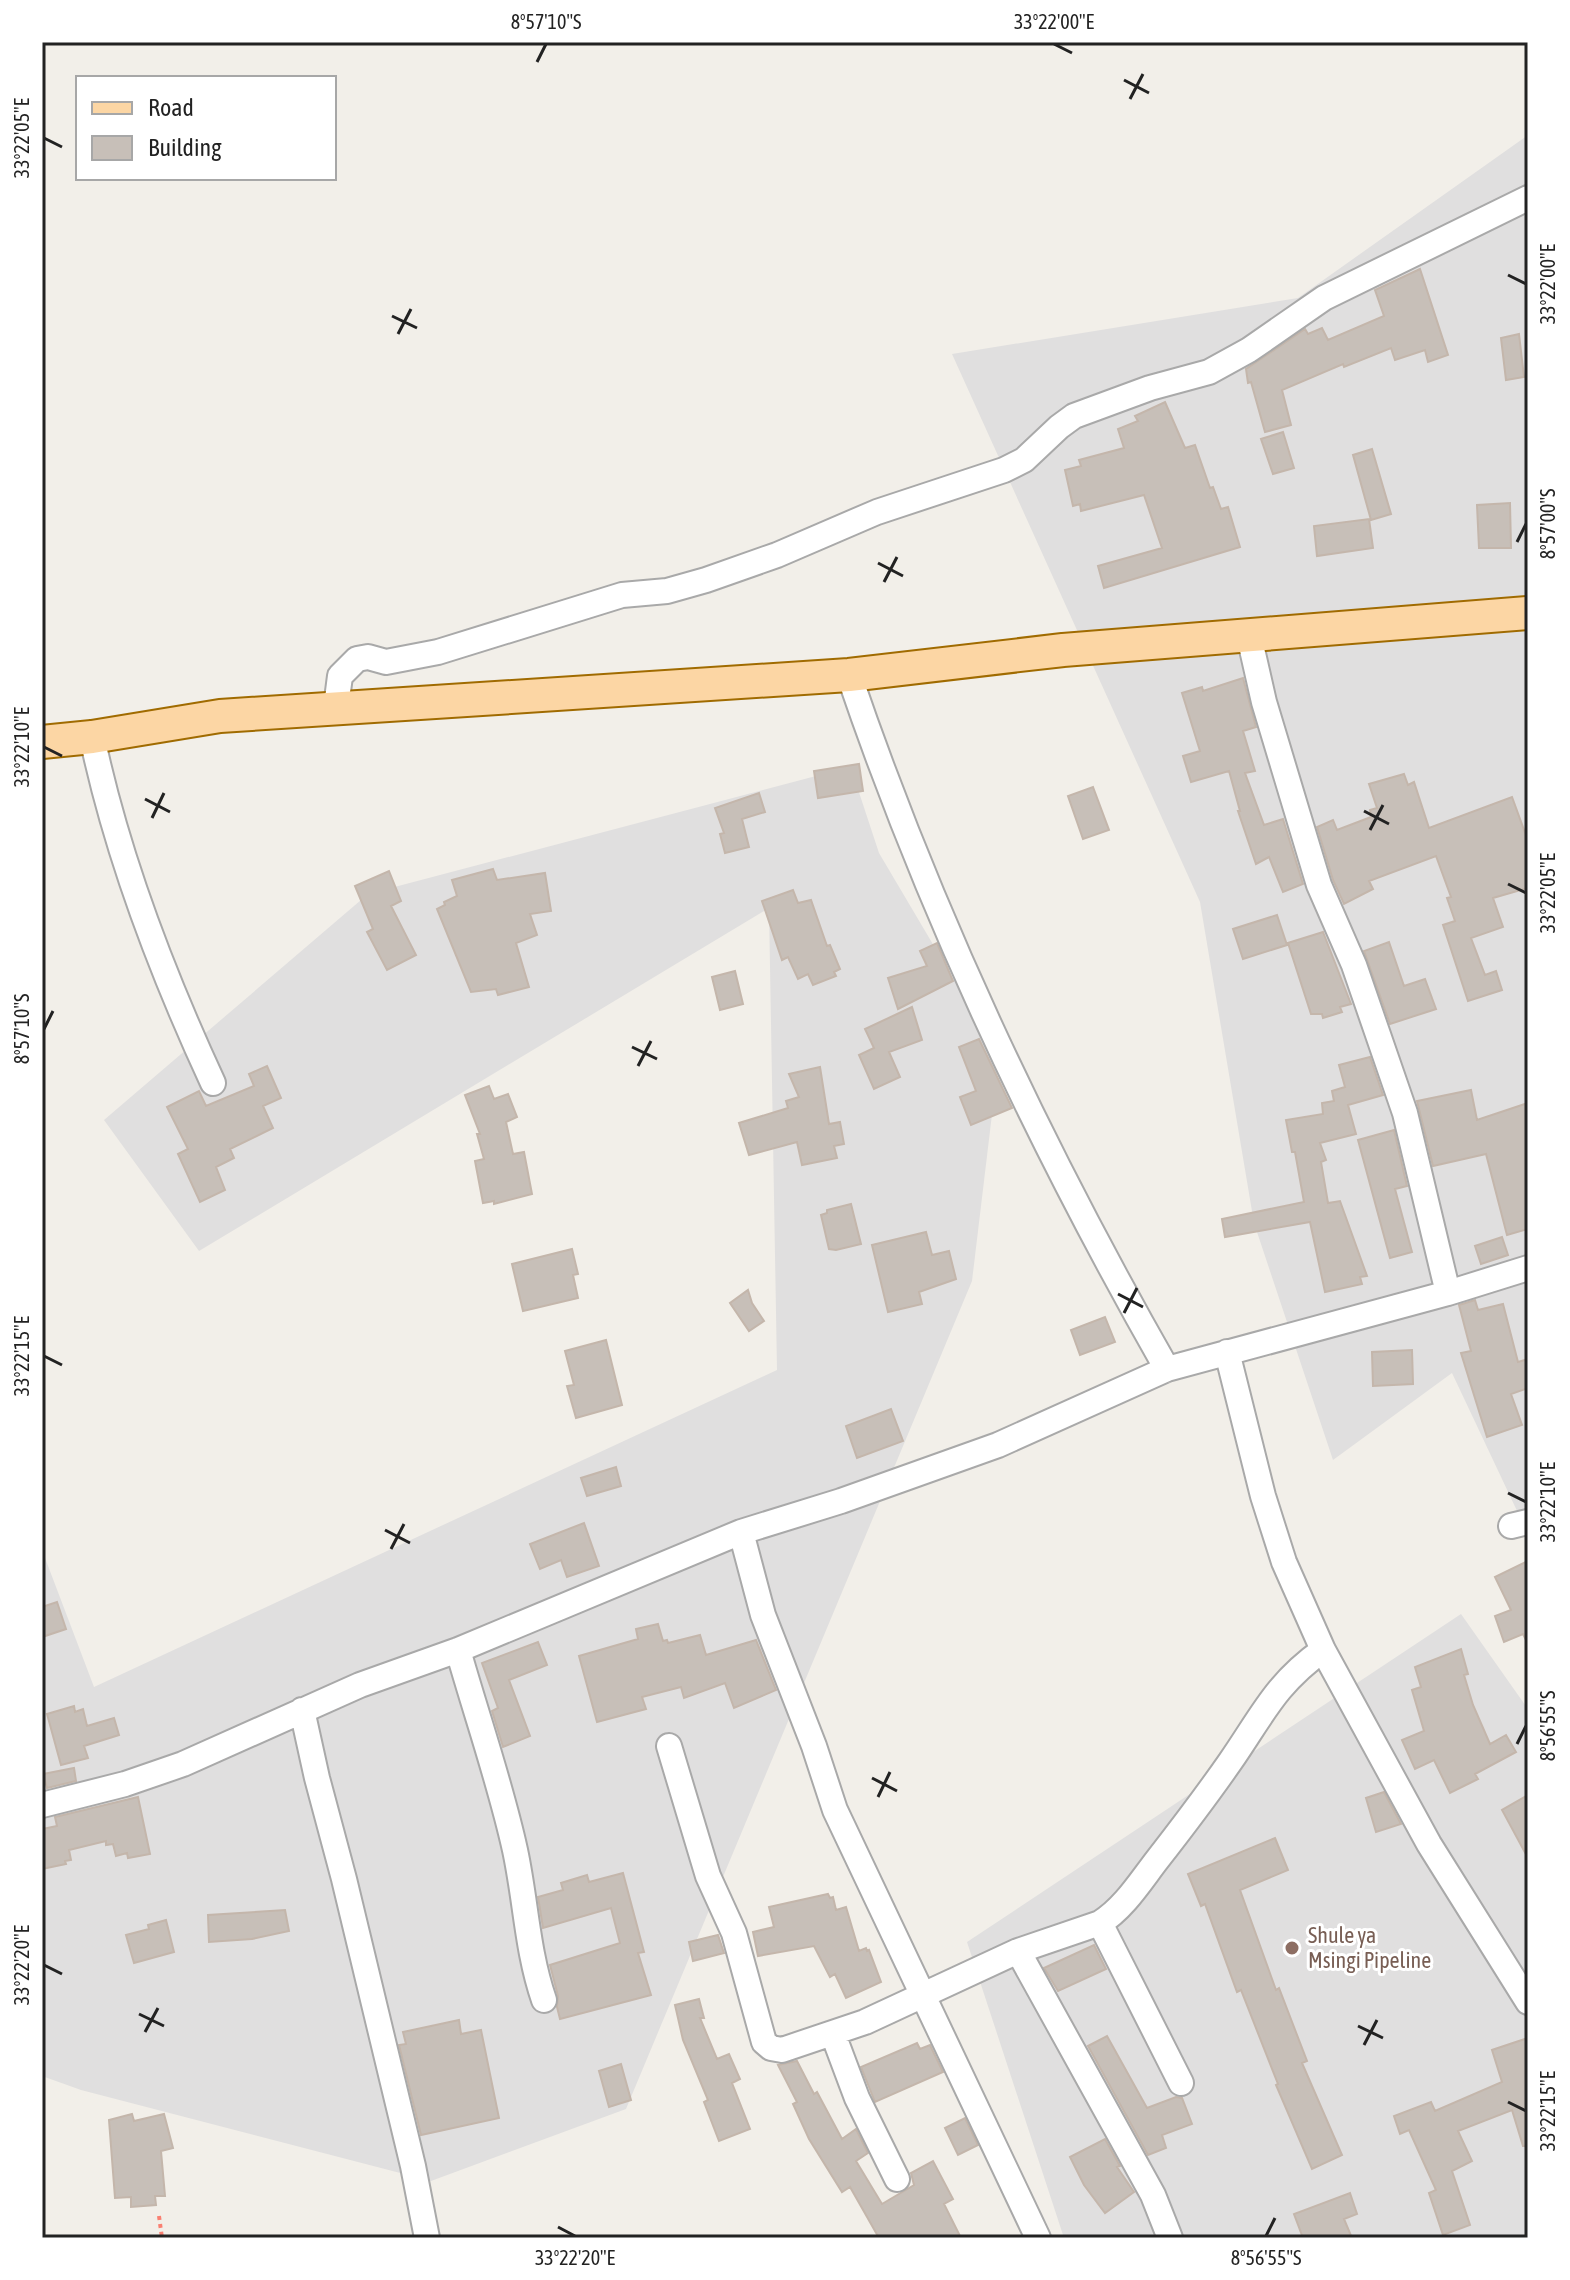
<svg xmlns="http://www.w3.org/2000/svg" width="1570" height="2280" font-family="'Asap Condensed',sans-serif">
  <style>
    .residential { fill: #e0dfdf }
    .building { fill: #c7bfb8; stroke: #c4b6ab; stroke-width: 2 }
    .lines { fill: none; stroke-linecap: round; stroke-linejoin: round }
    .minor-casing { stroke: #a9a9a9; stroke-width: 28 }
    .major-casing { stroke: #a06b00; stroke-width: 36 }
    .path { stroke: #fa8072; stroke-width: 4; stroke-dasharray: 4 4; stroke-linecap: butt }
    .minor { stroke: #fff; stroke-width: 24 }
    .major { stroke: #fcd6a4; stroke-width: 32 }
    .ticks { fill: none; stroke: #222; stroke-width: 3 }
    .education-dot { fill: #8d6e63; stroke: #fff; stroke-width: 3 }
    .labels { text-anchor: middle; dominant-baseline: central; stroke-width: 6; stroke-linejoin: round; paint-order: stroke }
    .education-label { font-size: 22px; fill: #785e54; stroke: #fff; text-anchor: start }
    .neatline { fill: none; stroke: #222; stroke-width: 3 }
    .ticks-label { font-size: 20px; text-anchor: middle; fill: #222 }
  </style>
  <rect width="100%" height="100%" fill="#f2efe9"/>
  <path class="residential" d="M1528 135V1532H1527L1452 1373 1333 1460 1254 1223 1200 902 952 354 1298 298Z
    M850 765 879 853 999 1056 972 1281 626 2109 431 2181 81 2090 42 2076V1550L94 1687 777 1370 769 908 199 1251 104 1120 368 894 816 776Z
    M1461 1614 1528 1709V2238H1064L967 1942Z"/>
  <path class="building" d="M1420 269 1448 355 1428 362 1425 350 1395 360 1391 348 1344 367 1343 364 1282 390 1291 425 1265 432 1251 382 1248 383 1246 369 1305 329 1308 334 1322 328 1328 340 1384 316 1375 290Z
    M1519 334 1524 377 1506 380 1501 338Z
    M1165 402 1185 448 1195 445 1210 488 1213 487 1221 509 1228 507 1240 547 1104 588 1098 566 1162 548 1144 495 1081 511 1080 504 1073 506 1065 470 1081 466 1079 460 1124 448 1118 429 1138 421 1135 416Z
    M1283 432 1294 468 1273 474 1261 439Z
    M1372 449 1391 514 1371 520 1353 455Z
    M1510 503 1511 548H1479L1477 505Z
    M1369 519 1373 548 1317 556 1314 526Z
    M1243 678 1256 727 1243 731 1255 771 1245 773 1264 825 1283 819 1303 884 1283 892 1269 857 1256 864 1238 811H1240L1229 771 1191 782 1183 756 1200 751 1182 693 1202 687 1203 691Z
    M859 764 863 791 818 798 814 771Z
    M1404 774 1408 785 1414 782 1429 828 1512 797 1528 841V888L1493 898 1503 927 1471 938 1485 975 1496 971 1502 990 1468 1001 1443 925 1455 921 1447 898 1451 897 1436 856 1369 881 1373 889 1344 904 1333 880 1317 827 1333 820 1337 830 1371 817 1370 810 1377 808 1369 784Z
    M1093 787 1109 830 1083 839 1068 796Z
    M759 793 765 812 742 819 749 847 725 853 720 834 724 833 715 808Z
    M493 869 497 880 545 873 551 911 530 914 537 935 516 943 529 987 498 995 496 989 471 992 437 909 445 905 444 902 457 896 452 880Z
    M389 871 401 901 391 906 416 955 387 970 367 932 373 929 355 886Z
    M793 890 798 903 811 900 827 946 830 945 840 969 834 972 836 976 813 985 808 974 798 979 788 957 782 960 762 901Z
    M1277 915 1287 945 1243 959 1233 929Z
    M1323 932 1351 1004 1340 1007 1342 1012 1323 1018 1322 1014H1311L1288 943Z
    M1389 942 1404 986 1425 979 1436 1009 1390 1024 1364 951Z
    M937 943 953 981 898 1009 888 978 927 966 920 951Z
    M735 971 743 1004 720 1010 712 977Z
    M912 1007 922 1040 889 1052 900 1077 874 1089 859 1055 874 1048 865 1029Z
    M979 1039 1012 1108 971 1125 960 1097 976 1091 959 1047Z
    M1370 1057 1383 1095 1348 1105 1356 1134 1320 1143 1326 1160 1321 1162 1328 1203 1340 1201 1367 1276 1360 1277 1362 1284 1325 1292 1310 1222 1225 1237 1222 1219 1304 1202 1295 1152H1292L1286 1120 1323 1114 1322 1103 1334 1101 1332 1091 1345 1087 1339 1065Z
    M267 1066 281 1098 263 1106 273 1128 230 1149 234 1158 216 1167 225 1190 200 1202 178 1154 188 1149 167 1107 199 1091 206 1106 254 1086 249 1074Z
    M820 1067 829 1124 840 1122 844 1144 834 1146 837 1158 802 1165 797 1142 749 1155 739 1123 788 1108 786 1101 799 1097 789 1074Z
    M489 1086 494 1099 508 1094 517 1117 506 1122 513 1154 524 1152 532 1194 494 1204V1201L483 1203 475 1161 484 1159 477 1134H480L465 1095Z
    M1471 1090 1477 1120 1528 1103V1229L1507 1235 1486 1154 1433 1166 1417 1101Z
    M1394 1130 1407 1186 1395 1189 1412 1252 1390 1258 1358 1140Z
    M851 1204 861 1244 836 1250 829 1249 821 1215 827 1213V1210Z
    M926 1232 932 1255 949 1251 956 1279 919 1292 922 1304 888 1312 872 1245Z
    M1502 1237 1508 1255 1481 1264 1475 1246Z
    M572 1249 578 1274 573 1275 578 1298 523 1311 512 1264Z
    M748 1290 752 1303 764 1321 749 1331 730 1303Z
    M1475 1300 1478 1310 1503 1304 1518 1362 1528 1359V1388L1511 1394 1522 1425 1487 1437 1461 1353 1471 1351 1459 1305Z
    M1105 1317 1115 1342 1080 1355 1071 1330Z
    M606 1340 622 1405 576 1418 567 1386 574 1385 565 1351Z
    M1412 1350 1413 1384 1373 1386 1372 1352Z
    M891 1409 903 1441 857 1458 846 1426Z
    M616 1467 621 1486 587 1496 581 1478Z
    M584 1523 599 1566 567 1577 561 1560 540 1569 530 1544Z
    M1528 1561V1644L1523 1634 1504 1642 1495 1616 1511 1610 1495 1577Z
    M57 1602 66 1629 42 1637V1607Z
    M658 1624 663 1641 667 1640 668 1643 700 1635 706 1655 756 1640 776 1690 734 1708 725 1683 684 1698 681 1687 642 1697 646 1709 597 1722 579 1656 638 1639 636 1629Z
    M538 1642 547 1665 509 1680 530 1736 503 1747 492 1711 498 1708 482 1663Z
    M1461 1649 1468 1674 1464 1675 1473 1705 1490 1744 1506 1735 1516 1752 1475 1774 1478 1779 1450 1793 1434 1760 1415 1769 1402 1740 1424 1731 1412 1690 1421 1687 1415 1667Z
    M74 1706 75 1712 83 1709 87 1726 114 1718 119 1735 84 1746 88 1758 61 1765 47 1714Z
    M74 1768 76 1781 47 1788 43 1774Z
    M1384 1792 1401 1824 1376 1832 1366 1798Z
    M1528 1795V1858L1502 1810Z
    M138 1797 150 1854 128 1858 127 1853 116 1856 113 1844 106 1845V1841L69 1850 71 1860 65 1861 66 1864 42 1869V1829L57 1826 55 1817Z
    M1275 1838 1288 1870 1240 1890 1276 1990 1279 1988 1307 2061 1302 2063 1342 2155 1312 2169 1276 2085 1278 2084 1241 1990 1237 1992 1205 1904 1201 1906 1188 1874Z
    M623 1873 644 1952 638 1953 651 1995 560 2019 557 2007 558 1996 550 1965 620 1943 611 1908 543 1928 538 1897 563 1890 561 1883 587 1875 589 1882Z
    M828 1894 830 1898 833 1897 836 1910 846 1907 859 1951 866 1948 867 1951 869 1950 881 1982 846 1998 835 1974 830 1977 814 1946 758 1956 753 1932 774 1927 769 1907Z
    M285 1910 289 1931 252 1939 209 1942 208 1915Z
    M166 1920 174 1952 134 1963 126 1935 149 1929 148 1925Z
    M718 1935 724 1953 693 1961 689 1942Z
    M1094 1945 1106 1969 1058 1991 1044 1968Z
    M699 1999 704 2018H700L717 2059 729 2054 740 2079 732 2083 750 2129 719 2141 704 2102 708 2100 683 2040 675 2005Z
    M459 2020 461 2034 481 2030 499 2118 421 2135 399 2045 406 2044 403 2032Z
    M1107 2036 1147 2108 1176 2097 1182 2098 1192 2124 1162 2135 1166 2148 1148 2155 1088 2046Z
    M1528 2038V2146H1523L1512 2110 1458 2131 1472 2161 1452 2171 1470 2225 1443 2235 1429 2193 1436 2190 1409 2130 1400 2134 1394 2116 1431 2102 1435 2111 1502 2082 1492 2050Z
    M917 2043 920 2049 930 2045 943 2072 875 2102 861 2067Z
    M797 2061 814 2094 817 2092 842 2139 856 2129 868 2153 856 2161 882 2204 914 2185 911 2173 933 2161 953 2199 944 2204 961 2238H879L850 2187 842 2192 809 2139 793 2104 797 2102 778 2065Z
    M621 2064 631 2100 609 2107 599 2071Z
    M132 2114 134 2121 164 2114 173 2148 161 2151 165 2196H155L156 2205 131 2207V2197L115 2198 109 2120Z
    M965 2118 978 2145 958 2155 945 2128Z
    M1105 2139 1120 2166 1117 2167 1134 2192 1105 2213 1084 2185 1070 2157Z
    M1350 2193 1357 2214 1344 2219 1352 2238H1303L1294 2214Z"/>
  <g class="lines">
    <defs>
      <path id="minor" d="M1249 636 1264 702 1319 885 1354 965 1405 1113 1448 1293
        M849 675C931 916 1041 1148 1167 1369
        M336 707 340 676 357 659 368 657 386 662 438 652 622 595 667 591 706 580 777 555 877 512 1004 470 1024 460 1059 427 1074 416 1150 388 1209 372 1249 350 1324 298 1528 198
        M92 737C117 856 162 973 213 1083
        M1227 1352 1263 1496 1284 1562 1323 1650 1429 1844 1528 2002
        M1511 1526 1528 1522
        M741 1532 763 1615 814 1746 835 1810 1038 2238
        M458 1650C477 1717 500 1782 515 1850 526 1901 527 1951 544 2000
        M302 1710 317 1778 344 1879 413 2166 427 2238
        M669 1746 708 1876 734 1933 764 2042 771 2048 782 2050 865 2022 1018 1951 1100 1923C1124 1908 1140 1882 1157 1860 1182 1828 1207 1795 1230 1762 1262 1716 1275 1684 1323 1650
        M42 1805 125 1784 183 1764 360 1685 458 1650 741 1532 841 1501 998 1445 1167 1369 1448 1293 1528 1268
        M1100 1923 1181 2083
        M1018 1951 1153 2195 1170 2238
        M833 2034 857 2098 897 2179"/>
      <path id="major" d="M42 742 92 737 220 716 849 675 1063 650 1528 613"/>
    </defs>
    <use href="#minor" class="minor-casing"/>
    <use href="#major" class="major-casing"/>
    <path class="path" d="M159 2216 162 2238"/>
    <use href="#minor" class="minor"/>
    <use href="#major" class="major"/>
  </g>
  <path class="ticks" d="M1054 44 1072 53M537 62 546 44M1124 80 1149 93M1130 99 1143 74M44 138 62 147M1508 275 1526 284M392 316 417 328M398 334 411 309M1517 542 1526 524M878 563 903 576M884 582 897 557M44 747 62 756M145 799 170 812M1364 811 1389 824M152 818 164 793M1370 830 1383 805M1508 884 1526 893M44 1029 53 1011M632 1047 657 1059M638 1066 651 1041M1118 1294 1143 1307M1124 1313 1137 1288M44 1356 62 1365M1508 1493 1526 1502M385 1530 410 1543M391 1549 404 1524M1517 1744 1526 1726M872 1778 897 1791M878 1797 890 1772M44 1965 62 1974M139 2014 164 2026M1358 2026 1383 2038M145 2032 158 2008M1364 2045 1377 2020M1508 2102 1526 2111M558 2227 575 2236M1266 2236 1275 2218"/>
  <circle class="education-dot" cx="1292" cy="1948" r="8"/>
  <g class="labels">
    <g class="education-label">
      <text x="1308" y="1935">Shule ya<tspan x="1308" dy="25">Msingi Pipeline</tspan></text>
    </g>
  </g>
  <rect width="1570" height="2280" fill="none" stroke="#ffffff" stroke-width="88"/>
  <rect x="76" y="76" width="260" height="104" fill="#ffffff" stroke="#a7a7a7" stroke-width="2"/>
  <rect x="92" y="102" width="40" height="12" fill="#fcd6a4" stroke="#a7a7a7" stroke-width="2"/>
  <text x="148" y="116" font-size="24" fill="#222222">Road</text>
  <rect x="92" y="136" width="40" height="24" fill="#c7bfb8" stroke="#a7a7a7" stroke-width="2"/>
  <text x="148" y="156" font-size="24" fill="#222222">Building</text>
  <rect x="44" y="44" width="1482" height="2192" class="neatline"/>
  <g class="ticks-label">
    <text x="546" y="29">8°57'10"S</text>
    <text x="1054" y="29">33°22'00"E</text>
    <text transform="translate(22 138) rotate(-90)" y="7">33°22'05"E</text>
    <text transform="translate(1548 284) rotate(-90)" y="7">33°22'00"E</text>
    <text transform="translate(1548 524) rotate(-90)" y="7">8°57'00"S</text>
    <text transform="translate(22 747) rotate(-90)" y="7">33°22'10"E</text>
    <text transform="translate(1548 893) rotate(-90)" y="7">33°22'05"E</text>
    <text transform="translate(22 1029) rotate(-90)" y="7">8°57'10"S</text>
    <text transform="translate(22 1356) rotate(-90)" y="7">33°22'15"E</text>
    <text transform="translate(1548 1502) rotate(-90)" y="7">33°22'10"E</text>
    <text transform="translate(1548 1726) rotate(-90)" y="7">8°56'55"S</text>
    <text transform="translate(22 1965) rotate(-90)" y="7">33°22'20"E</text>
    <text transform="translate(1548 2111) rotate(-90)" y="7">33°22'15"E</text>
    <text x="575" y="2265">33°22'20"E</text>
    <text x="1266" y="2265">8°56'55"S</text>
  </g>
</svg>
